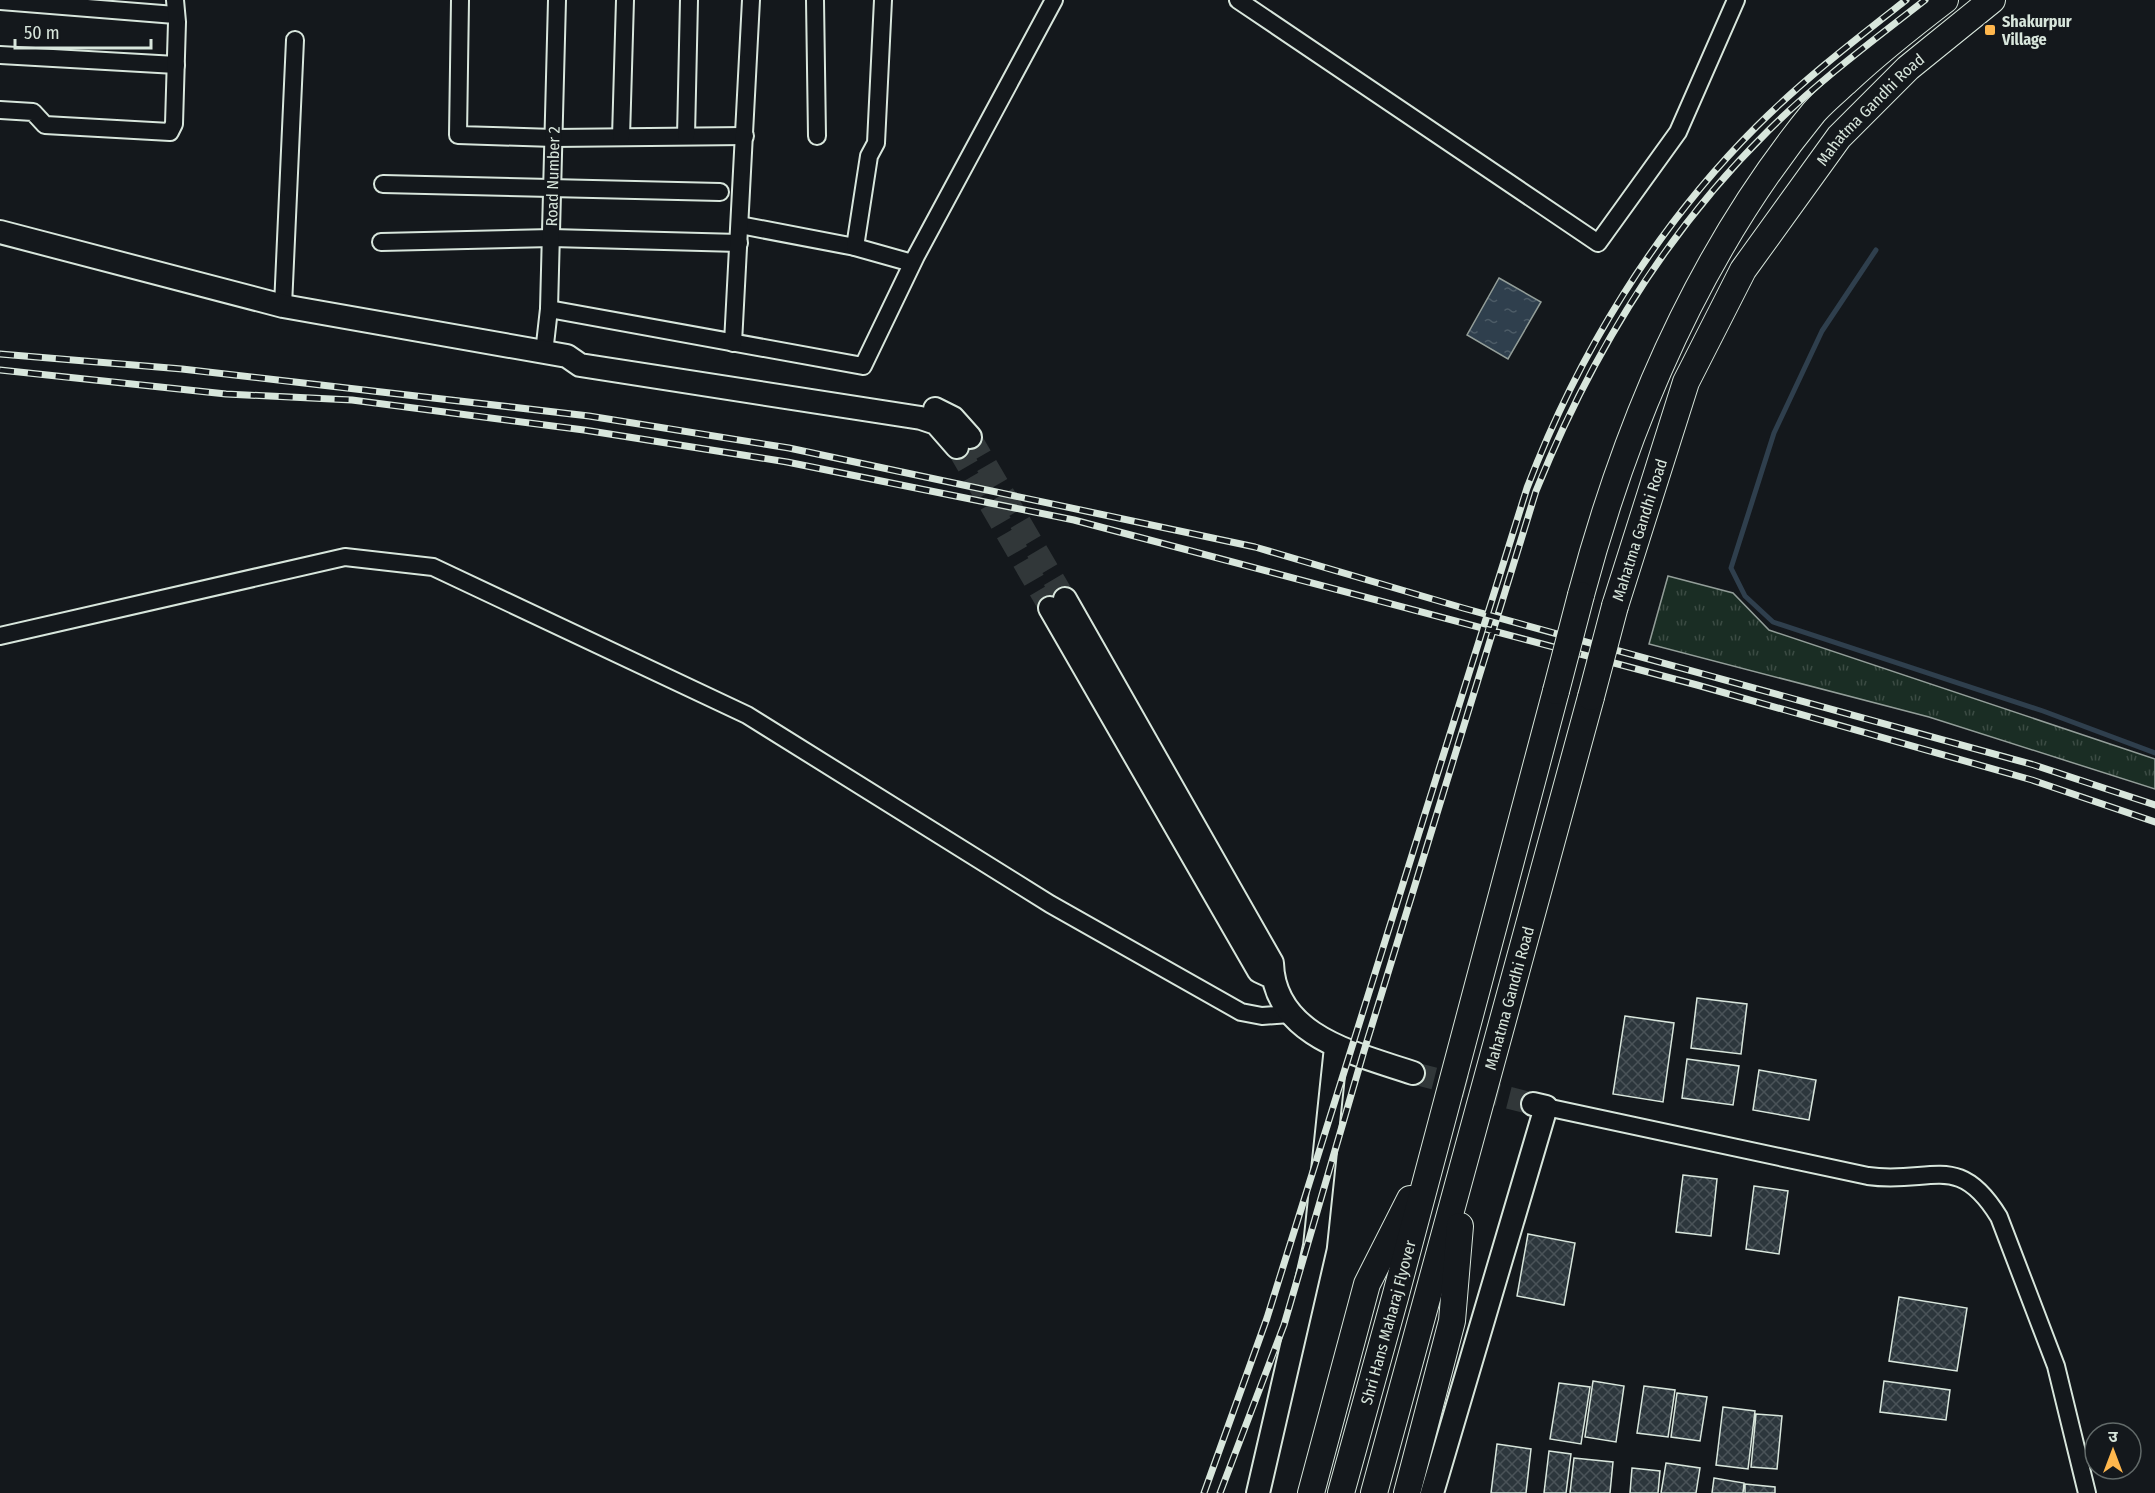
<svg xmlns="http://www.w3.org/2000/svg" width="2155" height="1493" font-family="'Fira Sans Condensed','Noto Sans Devanagari',sans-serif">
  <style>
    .grass { fill: url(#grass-tufts); stroke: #939e99; stroke-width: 1.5 }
    .water { fill: url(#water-ripples); stroke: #939e99; stroke-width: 1.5 }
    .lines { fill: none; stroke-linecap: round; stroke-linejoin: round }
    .stream { stroke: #2f3f4d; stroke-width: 5 }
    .building { fill: url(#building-cross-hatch); stroke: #d8e6dc; stroke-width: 1.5 }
    .secondary-tunnel { stroke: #313739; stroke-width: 22; stroke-dasharray: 22 11; stroke-linecap: butt }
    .street-casing { stroke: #d8e6dc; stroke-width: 20 }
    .secondary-casing { stroke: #d8e6dc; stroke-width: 26 }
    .primary-casing { stroke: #d8e6dc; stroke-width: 28 }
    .street { stroke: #14181c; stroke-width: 16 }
    .secondary { stroke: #14181c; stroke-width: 22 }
    .primary { stroke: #14181c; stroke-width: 26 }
    .rail-casing { stroke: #d8e6dc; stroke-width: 7 }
    .rail { stroke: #14181c; stroke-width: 4.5; stroke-dasharray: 14; stroke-linecap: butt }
    .primary-bridge-casing { stroke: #d8e6dc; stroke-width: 28; stroke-linecap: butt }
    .primary-bridge { stroke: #14181c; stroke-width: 26 }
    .poi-dot { fill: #ffb74d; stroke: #14181c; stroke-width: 2 }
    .labels { text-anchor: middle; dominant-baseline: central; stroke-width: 4.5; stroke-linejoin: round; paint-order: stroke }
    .poi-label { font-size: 16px; font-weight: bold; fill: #d8e6dc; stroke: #14181c; text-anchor: start }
    .street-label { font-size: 16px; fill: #d8e6dc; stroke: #14181c }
  </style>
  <defs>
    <pattern id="grass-tufts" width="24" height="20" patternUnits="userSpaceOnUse" patternTransform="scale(1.5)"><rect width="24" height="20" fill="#1a2d24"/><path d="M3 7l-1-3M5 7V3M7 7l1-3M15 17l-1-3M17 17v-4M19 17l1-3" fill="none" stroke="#3b4b43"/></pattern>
    <pattern id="water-ripples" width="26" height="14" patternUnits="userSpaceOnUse" patternTransform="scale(1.5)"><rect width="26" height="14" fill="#2f3f4d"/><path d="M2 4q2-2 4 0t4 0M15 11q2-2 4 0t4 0" fill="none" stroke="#4c5b66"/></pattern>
    <pattern id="building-cross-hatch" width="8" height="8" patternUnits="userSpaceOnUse" patternTransform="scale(1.5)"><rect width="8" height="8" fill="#2c363c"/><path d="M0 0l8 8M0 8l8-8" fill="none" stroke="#4a5358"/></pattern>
  </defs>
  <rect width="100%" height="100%" fill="#14181c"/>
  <path class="grass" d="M1668 576 1733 593 1769 630 2155 759V789L1929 717 1649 644Z"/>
  <path class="water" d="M1499 278 1541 302 1508 359 1467 335Z"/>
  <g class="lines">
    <path class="stream" d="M1876 250 1822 331 1774 433 1731 568 1745 596 1773 622 2043 711 2155 753"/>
  </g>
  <path class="building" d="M1697 998 1747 1004 1741 1054 1691 1048Z
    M1625 1016 1674 1023 1663 1102 1613 1094Z
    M1687 1059 1739 1066 1733 1105 1682 1098Z
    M1759 1070 1816 1080 1809 1120 1753 1110Z
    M1683 1175 1717 1179 1711 1236 1676 1232Z
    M1754 1186 1788 1191 1779 1254 1746 1249Z
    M1528 1234 1575 1243 1564 1305 1517 1296Z
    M1899 1297 1967 1308 1957 1371 1889 1361Z
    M1593 1381 1624 1386 1616 1442 1585 1437Z
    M1884 1381 1950 1390 1946 1420 1880 1412Z
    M1559 1383 1590 1387 1581 1444 1550 1439Z
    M1644 1386 1675 1390 1668 1437 1637 1433Z
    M1677 1393 1707 1397 1700 1441 1671 1437Z
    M1723 1407 1755 1411 1748 1469 1716 1465Z
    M1756 1414 1782 1416 1777 1469 1751 1467Z
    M1497 1444 1531 1449 1526 1493H1491Z
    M1549 1451 1571 1454 1566 1493H1544Z
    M1574 1458 1613 1462 1610 1493H1570Z
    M1666 1463 1700 1468 1696 1493H1661Z
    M1632 1468 1660 1471 1658 1493H1630Z
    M1714 1478 1744 1483 1743 1493H1712Z
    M1745 1484 1775 1487V1493H1745Z"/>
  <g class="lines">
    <path class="secondary-tunnel" d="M970 437 1065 599
      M957 447 1050 608
      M1413 1073 1533 1104"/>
    <defs>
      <g id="street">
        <path d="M460 0 458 135 554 138 745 136"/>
        <path d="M815 0 817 136"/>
        <path d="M1238 0 1598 243 1678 132 1736 0"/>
        <path d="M0 1 175 15"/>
        <path d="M0 55 176 65"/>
        <path d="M0 110 33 112 45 125 170 132 174 124 177 22 175 0"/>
        <path d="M686 136 689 0"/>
        <path d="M621 137 625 0"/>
        <path d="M383 184 720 192"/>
        <path d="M740 225 855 247 912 263"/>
        <path d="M381 242 552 238 739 243"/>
        <path d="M855 247 869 156 876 143 883 0"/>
        <path d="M283 306 295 40"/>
        <path d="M549 309 863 366 916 256 1054 0"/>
        <path d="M733 343 751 0"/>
        <path id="s1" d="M544 353 549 309 557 0"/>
        <path d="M0 636 345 557 433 567 747 715 1050 904 1241 1012 1262 1016 1290 1014"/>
        <path d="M1546 1107 1868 1176C1931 1185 1958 1150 1999 1217L2056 1366 2087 1493"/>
      </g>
      <path id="secondary" d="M0 232 283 306 567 356 580 365 921 418 936 423 957 447
        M935 409 953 418 970 437
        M1065 599 1272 963C1274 1037 1357 1054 1413 1073
        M1050 608 1259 971 1272 977
        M1258 1493 1315 1246 1336 1047
        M1432 1493 1546 1107 1533 1104"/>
      <g id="primary">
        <path d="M1581 595C1627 422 1700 251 1814 112 1824 101 1836 91 1847 81 1878 52 1911 26 1945 0"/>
        <path id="s2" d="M1615 606 1686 382 1743 270 1839 137 1908 68 1992 0"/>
        <path d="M1311 1493 1367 1284 1410 1199"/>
        <path id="s3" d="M1341 1493 1396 1294 1556 691"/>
        <path id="s4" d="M1374 1493 1591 697"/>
        <path d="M1407 1493 1452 1321 1460 1226"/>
      </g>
    </defs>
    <use href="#street" class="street-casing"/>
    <use href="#secondary" class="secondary-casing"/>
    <use href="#primary" class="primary-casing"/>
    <use href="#street" class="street"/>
    <use href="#secondary" class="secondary"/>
    <use href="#primary" class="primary"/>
    <defs>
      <path id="rail" d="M0 354 182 369 589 416 789 448 1255 547 1463 608 2034 765 2155 805
        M0 370 226 394 352 400 584 430 787 462 1074 520 1697 685 2032 780 2155 822
        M1204 1493 1267 1318 1527 488C1578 354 1655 228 1757 126 1803 80 1855 40 1906 0
        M1220 1493 1284 1325 1364 1051 1536 491C1590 357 1664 234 1768 131 1816 83 1871 42 1925 0"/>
    </defs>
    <use href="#rail" class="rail-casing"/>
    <use href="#rail" class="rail"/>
    <defs>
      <path id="primary-bridge" d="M1556 691 1581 595
        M1591 697 1615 606"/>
    </defs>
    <use href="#primary-bridge" class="primary-bridge-casing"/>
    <use href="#primary-bridge" class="primary-bridge"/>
  </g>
  <rect class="poi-dot" x="1984" y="24" width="12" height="12" rx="3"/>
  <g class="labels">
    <g class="poi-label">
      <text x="2002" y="21">Shakurpur<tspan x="2002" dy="18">Village</tspan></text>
    </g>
    <g class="street-label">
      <text stroke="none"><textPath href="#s2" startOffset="566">Mahatma Gandhi Road</textPath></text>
      <text stroke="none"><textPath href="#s1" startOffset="177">Road Number 2</textPath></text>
      <text stroke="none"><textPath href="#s2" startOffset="80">Mahatma Gandhi Road</textPath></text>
      <text stroke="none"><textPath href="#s4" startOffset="513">Mahatma Gandhi Road</textPath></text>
      <text stroke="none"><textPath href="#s3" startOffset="177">Shri Hans Maharaj Flyover</textPath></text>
    </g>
  </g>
  <g transform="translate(2113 1451)"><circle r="28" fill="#14181c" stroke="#626a69" stroke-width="1.5"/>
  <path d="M0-4.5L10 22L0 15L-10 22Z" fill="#ffb74d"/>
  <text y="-9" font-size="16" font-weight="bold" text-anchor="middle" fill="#d8e6dc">उ</text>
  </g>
  <path d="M15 39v9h136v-9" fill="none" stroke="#d8e6dc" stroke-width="3"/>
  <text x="24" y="39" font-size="18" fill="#d8e6dc" stroke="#14181c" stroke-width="4.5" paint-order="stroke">50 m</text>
</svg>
